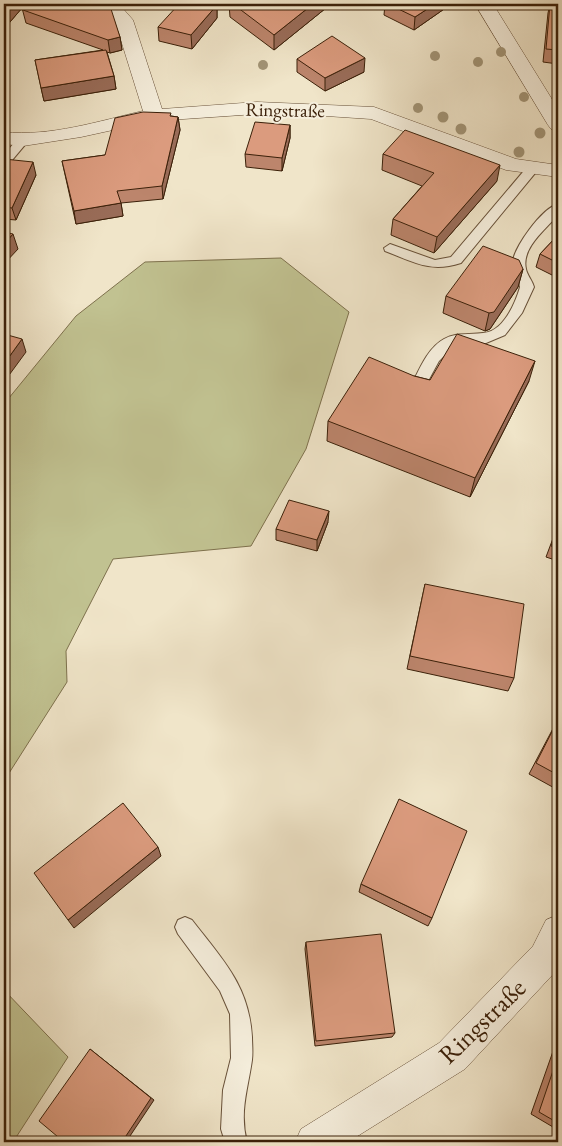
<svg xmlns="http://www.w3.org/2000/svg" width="562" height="1146" font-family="'EB Garamond',serif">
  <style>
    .green { fill: #c1c291; stroke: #7e714d }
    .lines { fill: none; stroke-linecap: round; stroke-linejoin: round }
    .lane-casing { stroke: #685139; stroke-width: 2 }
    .street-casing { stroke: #685139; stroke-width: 1 }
    .lane { fill: #f5eedc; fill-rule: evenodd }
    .street { fill: #f5eedc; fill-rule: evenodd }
    .tree { fill: #a29476 }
    .wall { fill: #bc856c; stroke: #3b2009 }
    .shaded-wall { fill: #996c58; stroke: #3b2009 }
    .building { fill: #db9b7e; stroke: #3b2009 }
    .labels { text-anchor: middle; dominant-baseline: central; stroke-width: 4; stroke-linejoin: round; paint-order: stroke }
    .far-street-label { font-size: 19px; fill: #3b2009; stroke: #f5eedc }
    .near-street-label { font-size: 26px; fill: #3b2009; stroke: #f5eedc }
  </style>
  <rect width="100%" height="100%" fill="#f0e5c9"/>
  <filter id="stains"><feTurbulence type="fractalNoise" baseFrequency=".004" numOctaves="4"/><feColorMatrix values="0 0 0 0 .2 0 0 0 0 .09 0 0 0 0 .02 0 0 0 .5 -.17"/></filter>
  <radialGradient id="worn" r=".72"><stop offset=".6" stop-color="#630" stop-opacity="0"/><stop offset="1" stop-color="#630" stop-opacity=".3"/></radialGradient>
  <path class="green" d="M281 258 349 312 306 449 251 546 113 559 66 651 67 682 4 781V404L76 316 145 262Z
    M4 990 68 1057 13 1142H4Z"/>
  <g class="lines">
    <defs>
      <path id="lane" d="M23 136 29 140 8 165 4 166V155L19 137Z
        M532 165 536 166 538 169 536 172 461 263C430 273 414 262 385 251L384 248 390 244 435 260 451 257 528 166Z
        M558 204V215C546 229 521 248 526 269 527 275 532 280 534 287L522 313 505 335 486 343 453 347 439 361 421 394H411L409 390C418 373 426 349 444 339 456 332 469 335 483 333 503 332 515 304 520 287 519 279 512 273 512 265 513 248 542 208 558 204Z
        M185 917 192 920C222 959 249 985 252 1037 252 1044 253 1052 252 1060 248 1089 239 1112 247 1142H225L221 1129 223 1090 231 1058 230 1014 220 991 178 934 175 927 178 920Z"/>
      <path id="street" d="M101 4H119L133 20 162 109 257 102 374 107 516 159 558 165V177L506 170 371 119 296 114H257L154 121 81 137 23 146 4 144V132C50 137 99 121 143 111L115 21Z
        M475 4H493L558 109V131L551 129 548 125Z
        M558 915 557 970 465 1069 348 1142H295L301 1129 439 1043 533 946 546 920Z"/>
    </defs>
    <use href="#lane" class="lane-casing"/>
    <use href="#street" class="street-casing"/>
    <use href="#lane" class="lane"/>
    <use href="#street" class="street"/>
  </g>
  <g class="tree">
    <circle cx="501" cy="52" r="5"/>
    <circle cx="435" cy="56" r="5"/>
    <circle cx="478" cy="62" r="5"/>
    <circle cx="263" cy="65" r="5"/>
    <circle cx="524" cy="97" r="5"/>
    <circle cx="418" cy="108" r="5"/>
    <circle cx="443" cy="117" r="5.5"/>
    <circle cx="461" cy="129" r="5.5"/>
    <circle cx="540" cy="133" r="5.5"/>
    <circle cx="519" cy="152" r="5.5"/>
  </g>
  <path class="wall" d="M4 4H107L120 37 122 50 110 53 107 52 114 76 116 89 44 101 35 60 103 50 26 23 22 8 4 29Z
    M229 4H331L274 50 230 17Z
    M385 4H448L447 7 414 30 384 15Z
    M550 4H558V64L543 62 548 13Z
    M217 5V18L192 49 159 41 158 27Z
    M297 59 364 72 325 91 297 72Z
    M171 116 178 117 180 130 163 199 121 203 123 216 76 224 62 161 105 155Z
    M290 125V138L282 171 246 167 245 154Z
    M383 154 497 181 434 253 391 235 393 219 422 186 382 170Z
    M4 159 36 175 16 220 4 219Z
    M558 235V278L536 267 540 254Z
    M523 269 518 287 490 329 485 331 443 313 446 296Z
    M414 376 430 380 529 381 470 497 327 441 328 421Z
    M328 522 317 551 276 540V529Z
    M558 525V561L546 557Z
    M425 584 514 678 508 691 407 669Z
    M558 719V790L529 774Z
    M361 884 432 918 428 926 359 892Z
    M306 942 395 1033 392 1037 315 1046 305 949Z
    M558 1037V1130L531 1114Z
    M439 1138 447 1142H433L434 1139Z"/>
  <path class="shaded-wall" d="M12 4H21L22 8 4 29V13Z
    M313 4H331L274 50V35Z
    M435 4H448L447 7 414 30 415 17Z
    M217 5V18L192 49 191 35Z
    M120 37 122 50 110 53 108 40Z
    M365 58 364 72 325 91V78Z
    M114 76 116 89 44 101 41 88Z
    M178 117 180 130 163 199 162 186Z
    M290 125V138L282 171V158Z
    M33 162 36 175 16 220 12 208Z
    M500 165 497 181 434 253 437 237Z
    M121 203 123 216 76 224 74 211Z
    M13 234 18 249 4 264V244Z
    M523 269 518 287 490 329 485 331 489 313Z
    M22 339 26 352 4 382V364Z
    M535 361 529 381 470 497 475 478Z
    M329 511 328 522 317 551V540Z
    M158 847 161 856 74 928 68 920Z
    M90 1049 154 1100 126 1142H122Z"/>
  <path class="building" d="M4 4H12L4 13Z
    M21 4H107L111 9 120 37 108 40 23 10Z
    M179 4H212L217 5 191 35 158 27Z
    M233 4H313L274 35Z
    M388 4H435L415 17Z
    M550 4H558V50L546 49Z
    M332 36 365 58 325 78 297 59Z
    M106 50 114 76 41 88 35 60Z
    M143 112 171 113 170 116 178 117 162 186 117 191 121 203 74 211 62 161 105 155 115 118Z
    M255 122 290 125 282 158 245 154Z
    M405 130 500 165 437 237 393 219 434 173 383 154Z
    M4 159 33 162 12 208 4 207Z
    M4 232 13 234 4 244Z
    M558 235V263L540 254Z
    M483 246 519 260 523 269 494 312 489 313 446 296Z
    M4 334 22 339 4 364Z
    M457 334 535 361 475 478 328 421 369 357 414 376 430 380Z
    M289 500 329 511 317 540 276 529Z
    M558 526V548L551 546Z
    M425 584 524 604 514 678 410 656Z
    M558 720V775L536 763Z
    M399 799 467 831 432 918 361 884Z
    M123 803 158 847 68 920 34 873Z
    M381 934 395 1033 316 1041 306 942Z
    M90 1049 151 1098 122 1142H64L39 1121Z
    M558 1056V1123L539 1112Z
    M439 1138 447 1142H438Z"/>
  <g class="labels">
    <g class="far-street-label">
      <text transform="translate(285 110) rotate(1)">Ringstraße</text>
    </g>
    <g class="near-street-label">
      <text transform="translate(482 1021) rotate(-44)">Ringstraße</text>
    </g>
  </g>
  <rect width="562" height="1146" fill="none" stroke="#f0e5c9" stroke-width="20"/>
  <rect x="5" y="5" width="552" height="1136" fill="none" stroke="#3b2009" stroke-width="2.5"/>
  <rect x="10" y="10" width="542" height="1126" fill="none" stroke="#3b2009"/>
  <rect width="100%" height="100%" filter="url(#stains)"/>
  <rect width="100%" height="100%" fill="url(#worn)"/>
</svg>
